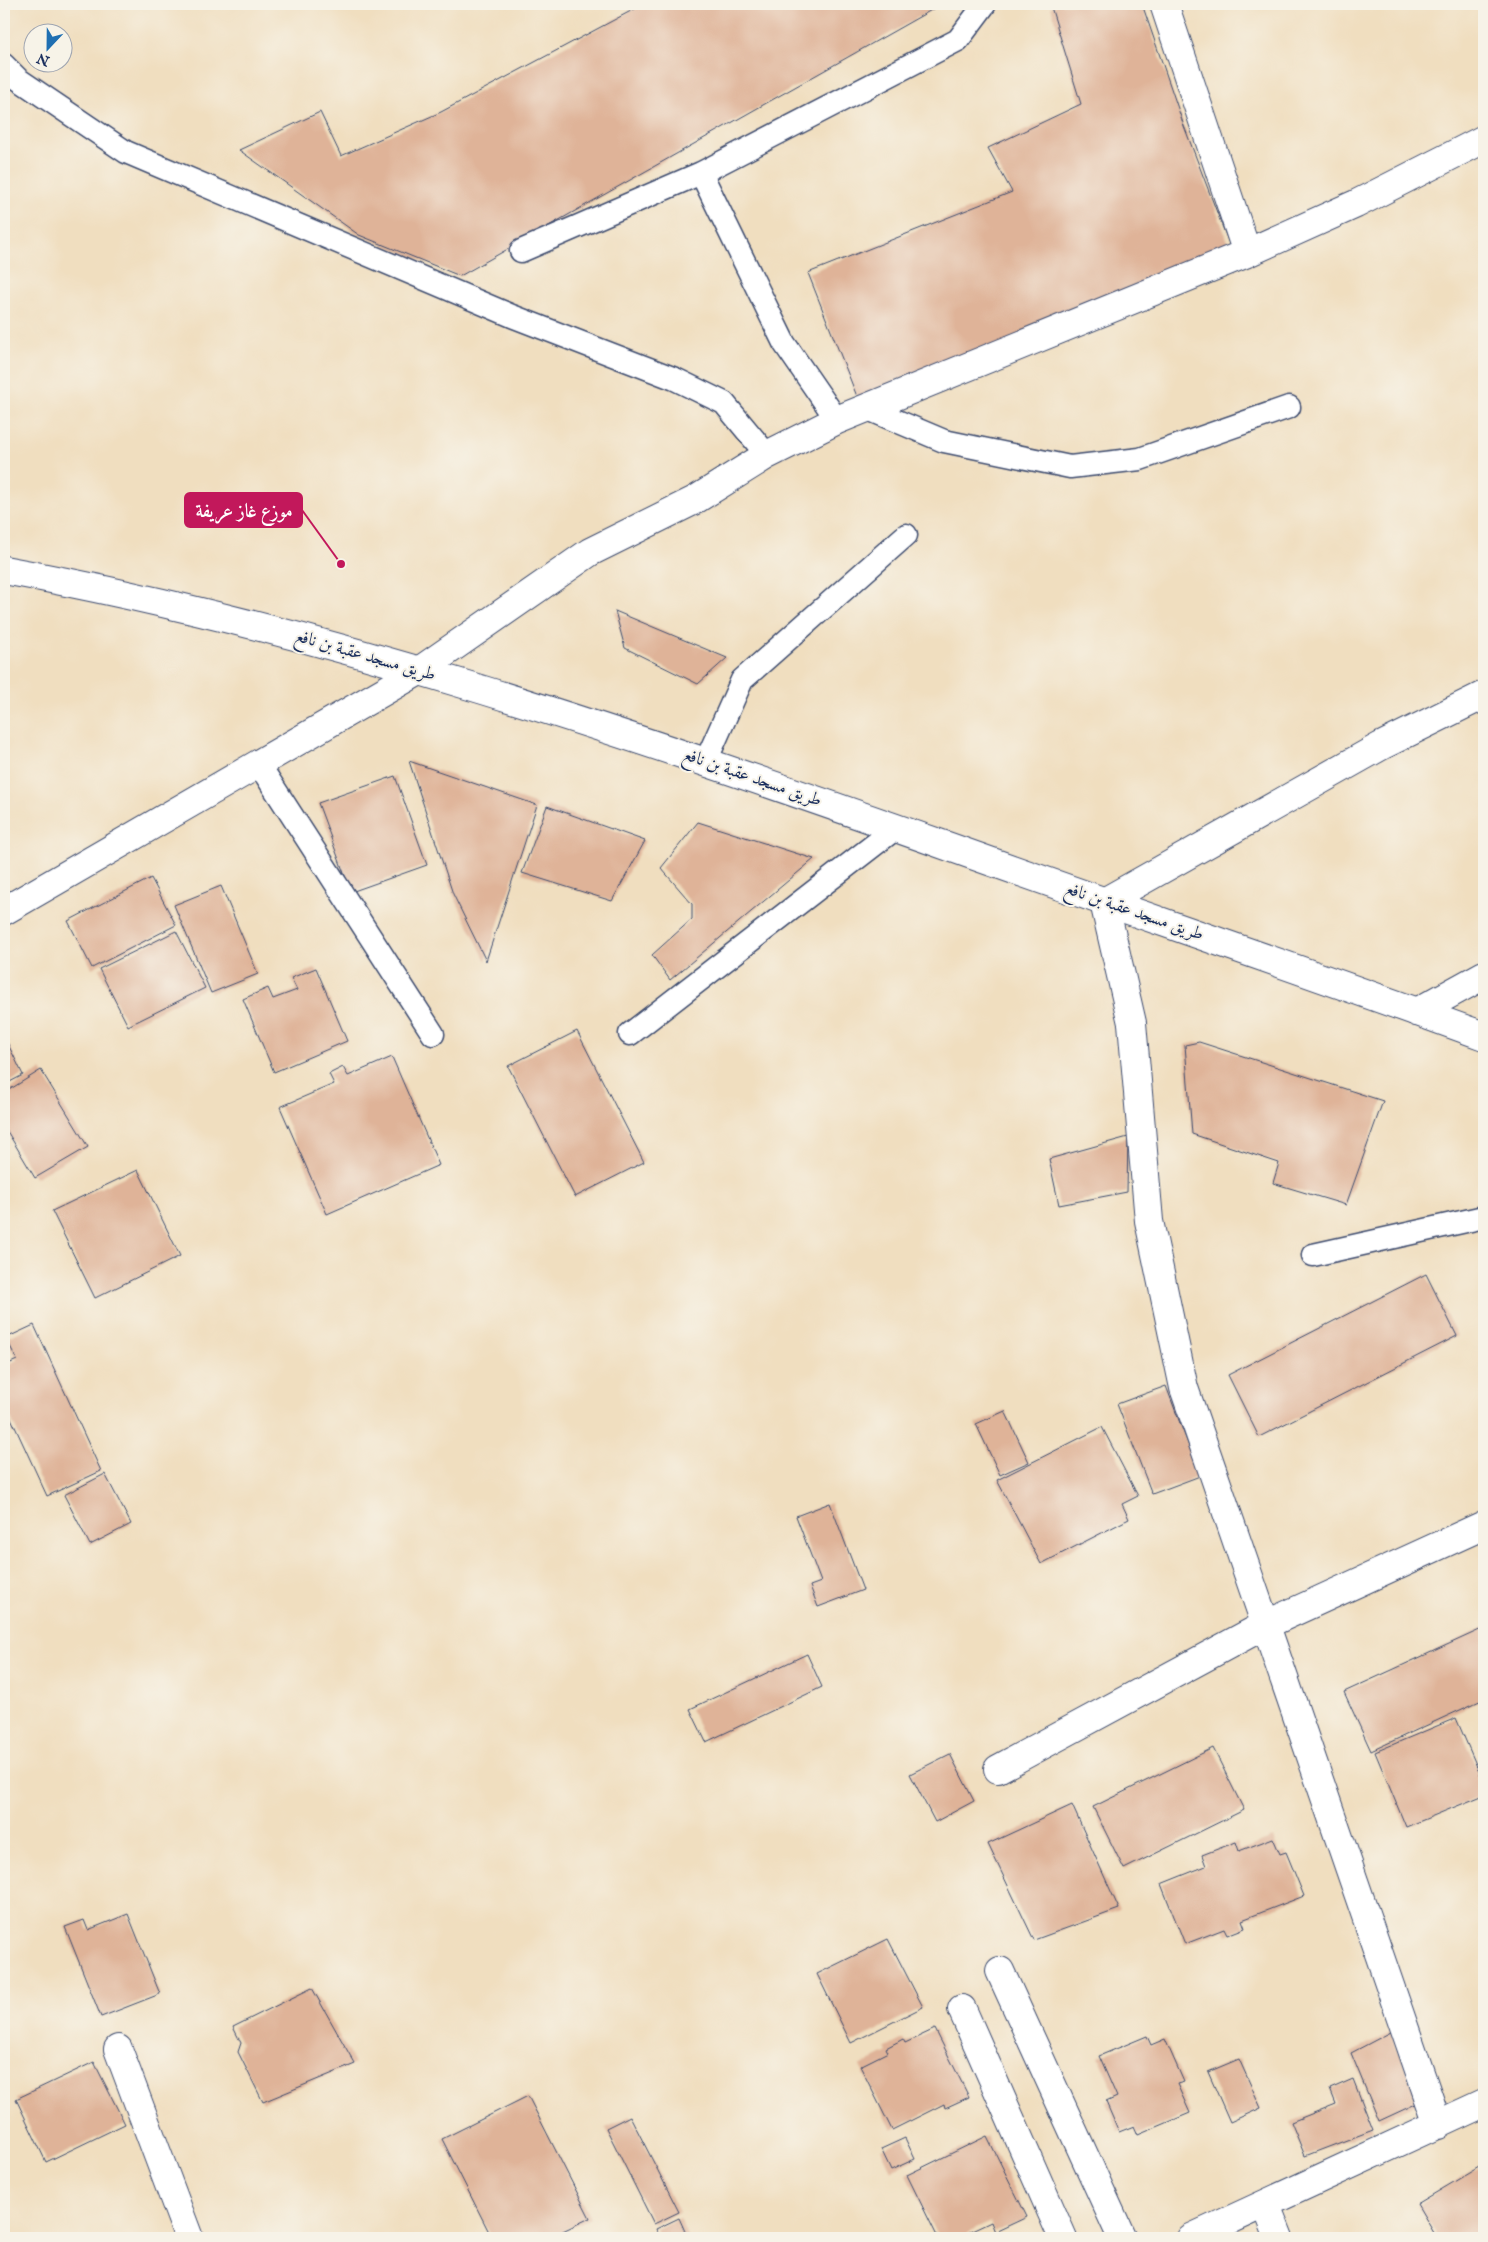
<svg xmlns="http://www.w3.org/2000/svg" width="1488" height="2242" font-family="'IM FELL English',Amiri,serif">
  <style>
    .building { fill: #dfb398 }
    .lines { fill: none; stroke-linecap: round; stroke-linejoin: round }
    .lane-casing { stroke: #3b496d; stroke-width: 25 }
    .street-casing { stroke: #3b496d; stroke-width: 30 }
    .secondary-casing { stroke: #3b496d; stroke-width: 30 }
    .lane { stroke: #fff; stroke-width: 22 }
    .street { stroke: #fff; stroke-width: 28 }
    .secondary { stroke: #fff; stroke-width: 28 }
    .labels { text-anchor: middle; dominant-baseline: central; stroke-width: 4; stroke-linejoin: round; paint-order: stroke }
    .street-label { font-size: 18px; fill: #1b2f5e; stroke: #f7f3e8 }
    .leader { fill: none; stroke: #c2185b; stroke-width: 2 }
    .callout-dot { fill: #c2185b; stroke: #f7f3e8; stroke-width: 2 }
    .callout { fill: #c2185b; stroke: #c2185b; stroke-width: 2 }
    .callout-label { font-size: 19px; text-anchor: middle; font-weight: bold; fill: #fff }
  </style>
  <rect width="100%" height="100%" fill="#f7f3e8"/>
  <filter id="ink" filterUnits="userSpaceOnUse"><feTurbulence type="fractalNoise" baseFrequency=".02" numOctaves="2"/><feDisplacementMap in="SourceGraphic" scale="10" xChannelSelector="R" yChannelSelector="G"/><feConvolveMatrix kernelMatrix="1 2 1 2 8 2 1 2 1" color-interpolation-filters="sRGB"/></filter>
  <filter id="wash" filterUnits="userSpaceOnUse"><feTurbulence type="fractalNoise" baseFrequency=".0096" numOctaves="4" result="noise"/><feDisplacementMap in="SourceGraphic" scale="20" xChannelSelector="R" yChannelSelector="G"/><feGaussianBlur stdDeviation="1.12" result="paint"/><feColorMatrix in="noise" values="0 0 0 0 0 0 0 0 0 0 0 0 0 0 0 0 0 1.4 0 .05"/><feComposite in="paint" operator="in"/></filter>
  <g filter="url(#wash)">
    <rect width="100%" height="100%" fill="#f0debf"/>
    <g id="blocks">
      <path class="building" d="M644 4H942L460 276 359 235 239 150 320 112 341 156 441 112Z
        M1058 4H1142L1184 126 1234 257 860 404 808 273 1012 192 988 148 1081 104 1051 7Z
        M615 611 727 658 698 684 625 648Z
        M409 761 537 805 486 961 453 894Z
        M395 776 427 865 351 892 318 803Z
        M547 806 645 841 612 901 522 873Z
        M698 822 814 859 670 980 652 955 692 919V904L661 868Z
        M151 878 176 925 92 968 68 921Z
        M221 886 258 974 211 993 174 905Z
        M176 931 205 988 128 1026 99 969Z
        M316 968 347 1041 274 1072 243 999 268 988 273 999 297 990 291 978Z
        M577 1031 644 1162 575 1197 508 1066Z
        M4 1036 23 1075 4 1085Z
        M1199 1042 1383 1101 1346 1205 1273 1183 1279 1163 1192 1134 1185 1045Z
        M392 1057 439 1165 327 1214 280 1107 334 1084 329 1074 343 1067 348 1076Z
        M41 1070 88 1147 35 1178 4 1126V1093Z
        M1128 1137 1127 1192 1059 1205 1049 1159Z
        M138 1170 180 1256 95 1298 52 1211Z
        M1426 1274 1457 1336 1259 1437 1228 1375Z
        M34 1325 101 1471 47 1496 4 1403V1366L17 1360 6 1338Z
        M1166 1386 1200 1476 1152 1494 1117 1404Z
        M1005 1411 1029 1462 1000 1475 976 1424Z
        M1102 1427 1138 1496 1122 1504 1129 1519 1041 1564 997 1480Z
        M105 1474 131 1524 90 1545 64 1495Z
        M830 1503 863 1590 818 1607 810 1586 821 1582 796 1516Z
        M1484 1628V1699L1371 1751 1344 1692Z
        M807 1654 822 1687 706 1742 690 1709Z
        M1456 1718 1484 1783V1795L1406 1827 1375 1752Z
        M1213 1748 1244 1810 1124 1869 1093 1807Z
        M950 1754 974 1801 935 1822 910 1774Z
        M1072 1805 1119 1909 1034 1940 988 1844Z
        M1273 1838 1280 1854 1286 1852 1304 1896 1242 1920 1245 1928 1227 1935 1224 1929 1185 1944 1161 1884 1206 1866 1202 1855 1236 1842 1239 1851Z
        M128 1914 160 1994 101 2017 65 1927 84 1920 88 1930Z
        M888 1939 923 2007 851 2043 817 1974Z
        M312 1988 355 2064 263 2102 238 2052 241 2043 233 2027Z
        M935 2029 969 2097 945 2108 944 2104 892 2130 860 2066 888 2052 886 2048 903 2039 905 2043Z
        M1391 2032 1420 2102 1379 2121 1351 2053Z
        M1147 2036 1151 2045 1165 2039 1184 2082 1177 2084 1190 2113 1138 2135 1134 2126 1119 2132 1106 2102 1117 2097 1099 2056Z
        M1239 2059 1261 2108 1230 2122 1208 2072Z
        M94 2062 125 2124 46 2162 16 2099Z
        M1353 2079 1373 2130 1305 2156 1291 2122 1336 2104 1330 2089Z
        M528 2096 590 2218 548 2238H492L442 2139Z
        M630 2116 679 2212 654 2224 606 2128Z
        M987 2136 1027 2217 995 2232 991 2222 957 2238H938L907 2175Z
        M905 2138 915 2159 891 2170 881 2149Z
        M1484 2164V2238H1437L1417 2204Z
        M679 2218 688 2238H660L656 2229Z"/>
    </g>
  </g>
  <g filter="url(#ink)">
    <use href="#blocks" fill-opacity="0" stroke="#3b496d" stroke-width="1"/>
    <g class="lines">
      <defs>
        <path id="lane" d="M4 65 18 79 126 152 512 316 675 379 724 403 767 455
          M701 173 784 343 837 420
          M521 251 701 173 958 40 985 4
          M866 408 944 441 1070 467 1140 459 1289 407
          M706 761 742 680 906 535
          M258 763 433 1034
          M630 1034 896 828
          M1313 1255 1484 1217"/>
        <path id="street" d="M1164 4 1247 253
          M4 911 419 671 590 552 695 500 767 455 837 420 1247 253 1356 204 1484 139
          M1417 1012 1484 975
          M998 1769 1265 1625 1484 1525
          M1000 1971 1122 2238
          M962 2009 1063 2238
          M118 2049 189 2238
          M1438 2125 1184 1388 1149 1221 1132 1023 1104 902 1381 746 1484 695
          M1266 2205 1279 2238
          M1191 2238 1484 2103"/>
        <path id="secondary" d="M4 570C327 629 638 737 947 846 1126 910 1306 971 1484 1036"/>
      </defs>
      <use href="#lane" class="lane-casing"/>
      <use href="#street" class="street-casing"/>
      <use href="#secondary" class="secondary-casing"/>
      <use href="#lane" class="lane"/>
      <use href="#street" class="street"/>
      <use href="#secondary" class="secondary"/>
    </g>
  </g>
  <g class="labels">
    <g class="street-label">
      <text transform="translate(365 656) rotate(16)">طريق مسجد عقبة بن نافع</text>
      <text transform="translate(752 778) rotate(19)">طريق مسجد عقبة بن نافع</text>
      <text transform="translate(1134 912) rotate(19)">طريق مسجد عقبة بن نافع</text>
    </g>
  </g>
  <path class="leader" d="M341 564L302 510"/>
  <circle class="callout-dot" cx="341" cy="564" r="5"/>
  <rect class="callout" x="185" y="493" width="117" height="34" rx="5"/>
  <g class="callout-label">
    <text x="244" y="517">موزع غاز عريفة</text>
  </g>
  <rect width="1488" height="2242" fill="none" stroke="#f7f3e8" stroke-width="20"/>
  <g transform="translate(48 48) rotate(202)"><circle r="24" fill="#f7f3e8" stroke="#9fa5b1"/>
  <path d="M0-4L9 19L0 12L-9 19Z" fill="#1f6fb2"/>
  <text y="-8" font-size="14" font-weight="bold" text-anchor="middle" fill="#1b2f5e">N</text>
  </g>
</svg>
